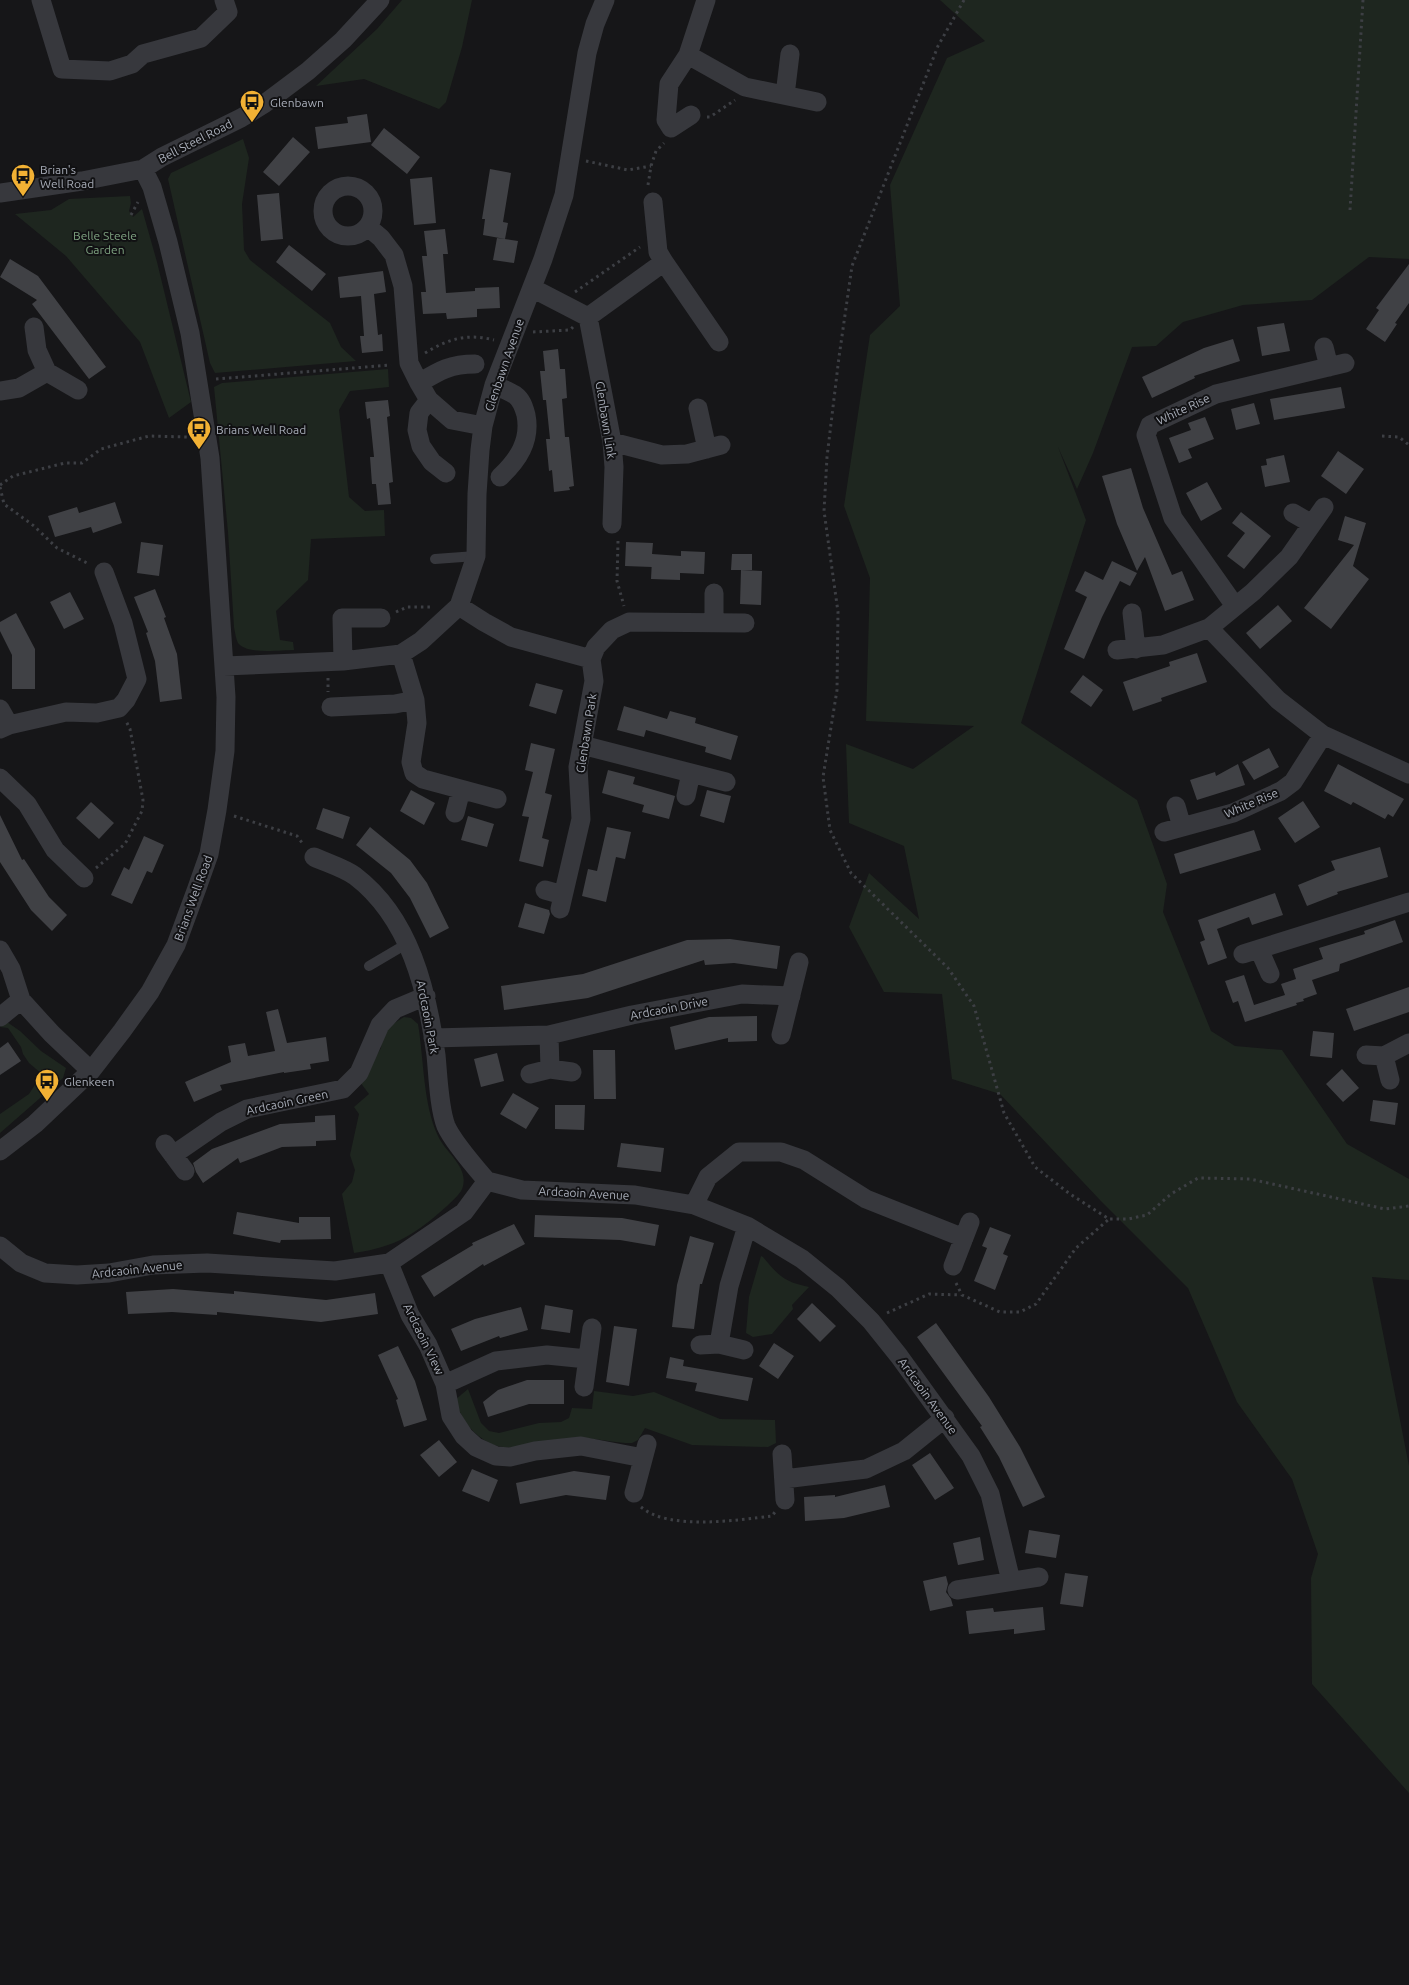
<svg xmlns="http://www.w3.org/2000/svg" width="1409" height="1985" font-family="Ubuntu,sans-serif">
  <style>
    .green { fill: #1e261f }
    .building { fill: #404145 }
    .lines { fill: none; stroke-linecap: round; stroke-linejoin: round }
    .path { stroke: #3d3f44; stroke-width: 3; stroke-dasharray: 2.5 4; stroke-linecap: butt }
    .lane { stroke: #37383d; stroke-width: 10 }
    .street { stroke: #37383d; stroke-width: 19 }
    .labels { text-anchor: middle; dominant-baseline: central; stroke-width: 4; stroke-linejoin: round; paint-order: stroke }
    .poi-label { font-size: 12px; fill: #a8adb8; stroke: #111113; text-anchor: start }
    .street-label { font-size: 12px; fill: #a8adb8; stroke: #111113 }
    .park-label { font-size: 12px; fill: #7fa381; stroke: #111113 }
  </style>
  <rect width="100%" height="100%" fill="#161618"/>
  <path class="green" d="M402 0H472L462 47 446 102 439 109 364 79 316 86 377 29Z
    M940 0H1409V259L1369 257 1312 300 1243 305 1183 322 1156 346 1132 347 1093 453 1077 489 1058 447 1086 520 1021 723 1137 800 1167 884 1163 912 1211 1031 1235 1046 1282 1050 1347 1144 1409 1179V1280L1372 1277 1409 1466V1793L1312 1684 1311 1578 1318 1554 1292 1479 1237 1402 1188 1288 1100 1200 1000 1094 952 1079 942 994 884 992 849 927 869 873 919 919 904 846 849 823 846 744 913 769 974 726 866 721 870 578 844 506 870 335 900 306 890 185 947 58 985 41Z
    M243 139 249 158 242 204 244 250 250 260 330 323 341 347 356 361 215 373 210 363 168 179 171 173Z
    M130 196 131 203 129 211 133 217 142 209 157 262 191 402 169 418 140 342 66 256 15 214 51 210 69 199Z
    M388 369 389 387 350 391 339 410 349 497 365 511 384 510 385 536 311 539 308 580 276 611 280 640 293 642 294 650C280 650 247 655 238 643 236 639 235 632 234 627L228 532 214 387 222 383Z
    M404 1017 411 1018 418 1024C424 1060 423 1104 438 1136 445 1152 468 1166 463 1186 462 1193 452 1201 447 1206 416 1234 396 1247 354 1253L342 1194 352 1182 355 1170 350 1155 359 1114 354 1107 369 1094 360 1082 381 1048 382 1031Z
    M7 1022 20 1031 41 1051 66 1068 63 1078 0 1133V1114L29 1094 42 1074 29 1063 23 1054 21 1047 8 1028 0 1027Z
    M761 1256 763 1257C779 1276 784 1282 809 1287L792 1305 793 1309 772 1334 753 1337 746 1333 749 1297Z
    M468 1389 481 1423 489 1431 499 1433 539 1423 561 1422 569 1418 572 1408 592 1409 594 1391 633 1396 654 1392 720 1419 775 1420 776 1443 768 1447 692 1445 645 1428 638 1440 632 1443C612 1443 593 1437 574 1438 543 1439 513 1458 484 1440 469 1430 461 1417 455 1400Z"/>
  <path class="building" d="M367 114 371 142 318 149 315 127 348 123 347 117Z
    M384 128 420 157 407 174 371 145Z
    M293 137 310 152 279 186 263 172Z
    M490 169 511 173 503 222 508 223 505 239 483 235 485 219H482Z
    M432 177 436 223 414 225 410 179Z
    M279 193 283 239 261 241 257 195Z
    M445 229 448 254H443L446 293 475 291V288L499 287 500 308 477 309V317L447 319 446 313 423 314 421 292H426L422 256H427L424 231Z
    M497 238 518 241 514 263 493 260Z
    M289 245 326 274 312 291 276 262Z
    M10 259 38 276 106 367 89 379 32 304 37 300 0 277Z
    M1409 264V303L1395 323 1397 324 1385 342 1366 329 1379 310 1376 308Z
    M383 271 386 292 374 294 378 335 382 334 383 351 362 353 360 336H364L361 296 340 298 338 277Z
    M1284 323 1290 351 1262 356 1257 327Z
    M1233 339 1240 361 1194 376 1195 378 1152 398 1142 377 1204 348Z
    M558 349 560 369H565L567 398 562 399 565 437H569L574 486 569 487 570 490 554 492 552 470 549 471 546 439H550L546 400H543L540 371H545L543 351Z
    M1341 387 1345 408 1274 420 1270 399Z
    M388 400 390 416 387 417 393 482 389 483 391 504 378 505 376 484H372L370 457H374L370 418 367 419 365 402Z
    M1254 403 1260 424 1236 430 1231 409Z
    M1205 417 1214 439 1188 449 1192 458 1179 463 1169 438 1191 430 1188 423Z
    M1338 451 1364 469 1346 494 1321 476Z
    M1284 455 1290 482 1265 487 1261 466 1267 465 1266 459Z
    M1131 468 1143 508 1172 575 1182 571 1194 600 1165 611 1145 557 1137 571 1117 524 1102 476Z
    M1207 482 1222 509 1201 521 1186 493Z
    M115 502 122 523 93 533 91 527 55 537 48 516 77 507 79 513Z
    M1241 512 1271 536 1244 569 1227 556 1245 533 1232 523Z
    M1345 516 1366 523 1353 566 1369 579 1331 629 1304 608 1354 545 1338 540Z
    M141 542 163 545 159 576 137 573Z
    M626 542 653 543 652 554 681 556V551L705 552 704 574 680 573V580L651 579 652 560V567L625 566Z
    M732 554H752V570H731Z
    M1112 561 1137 573 1130 586 1120 581 1102 617 1084 659 1064 649 1087 597 1075 591 1085 571 1103 580Z
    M741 570 762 571 761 605 740 604Z
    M155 589 166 617 164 618 177 654 182 699 160 702 155 661 146 633 148 632 134 597Z
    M70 592 84 619 64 629 50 602Z
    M1278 605 1292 621 1260 649 1246 633Z
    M16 613 35 649V689H12V655L0 631V622Z
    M1197 653 1207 682 1161 698 1162 701 1133 711 1123 682 1170 666 1169 662Z
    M1083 675 1103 690 1091 707 1070 692Z
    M536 683 563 690 556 714 529 706Z
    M624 706 667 719 670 711 696 718 695 723 738 736 731 760 705 752 706 747 646 730 644 737 617 730Z
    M531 743 555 749 545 793 552 795 542 838 549 840 543 867 519 861 529 817 522 816 533 772 525 770Z
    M1269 748 1279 767 1254 780 1242 762Z
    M1238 764 1245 785 1197 800 1190 780 1215 772 1216 776Z
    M1338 764 1404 799 1393 817 1388 814 1385 819 1353 802 1351 805 1324 791Z
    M608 770 635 777 633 784 675 796 669 819 642 812 644 805 602 793Z
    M411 790 435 803 424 825 400 811Z
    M707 790 731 796 724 823 700 816Z
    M1303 801 1320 827 1295 843 1278 818Z
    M91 802 114 823 99 839 76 818Z
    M323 808 350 817 343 839 316 829Z
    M0 815 22 860 24 859 49 897 67 915 52 931 31 910 0 862Z
    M468 816 494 824 487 847 461 840Z
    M370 827 410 860 427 883 449 928 430 938 410 898 391 873 356 845Z
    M607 827 631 832 625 859 616 857 606 902 582 896 588 869 597 871Z
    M1254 830 1261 850 1180 874 1174 854Z
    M144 836 164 845 152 873 147 871 132 904 111 895 124 867 129 870Z
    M1380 847 1388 877 1337 892 1338 894 1307 906 1298 885 1335 870 1331 861Z
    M1275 893 1283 915 1252 925 1249 917 1217 929 1227 958 1208 965 1200 942 1205 940 1198 920Z
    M525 903 549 910 550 914 544 934 518 927Z
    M1395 920 1403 942 1340 964 1339 971 1312 980 1317 994 1303 999 1304 1001 1296 1003 1297 1005 1245 1022 1238 1001 1233 1003 1225 981 1244 975 1254 1005 1285 995 1281 984 1296 979 1293 969 1323 959 1319 948 1365 934 1364 931Z
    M730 939 780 946 777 969 734 963 705 965 704 960 588 998 504 1010 501 986 583 974 687 940Z
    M1409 987V1012L1354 1031 1346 1009Z
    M278 1009 287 1043 326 1037 329 1061 310 1064 311 1069 284 1073V1072L220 1085 222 1090 194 1102 185 1082 231 1062 228 1046 245 1043 248 1056 275 1051 266 1012Z
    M757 1016V1041L728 1042V1038L675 1050 670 1027 709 1017Z
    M1313 1031 1334 1033 1332 1058 1310 1056Z
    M8 1042 21 1061 0 1075V1048Z
    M593 1050H615L616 1099H594Z
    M497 1053 504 1081 481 1087 474 1059Z
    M1342 1069 1359 1088 1343 1102 1326 1084Z
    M513 1093 539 1108 526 1129 500 1114Z
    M1373 1100 1398 1103 1395 1125 1370 1121Z
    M555 1105H585L584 1130 555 1129Z
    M335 1115 336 1140 316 1141V1146L282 1147 240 1163 238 1158 203 1183 196 1172 193 1163 212 1149 280 1124 315 1122V1116Z
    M621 1143 664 1148 661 1172 617 1167Z
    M237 1212 299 1223V1217H330L331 1239 281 1240 280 1243 233 1234Z
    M535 1215 622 1218 659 1225 655 1246 620 1240 534 1237Z
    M514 1224 525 1244 484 1266 483 1264 434 1297 421 1276 473 1245 472 1243Z
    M990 1227 1011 1235 1003 1254 1008 1256 995 1290 974 1281 987 1248 982 1246Z
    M690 1236 714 1243 702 1284H700L694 1329 672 1327 677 1285Z
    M173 1289 234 1294V1291L326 1300 375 1293 378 1314 321 1322 217 1312V1315L172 1312 128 1314 126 1292Z
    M812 1303 836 1326 820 1342 797 1319Z
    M545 1305 573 1310 570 1333 541 1329Z
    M521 1307 528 1330 500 1338 499 1336 461 1351 451 1329 475 1319Z
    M936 1323 989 1397 1020 1447 1045 1497 1023 1507 999 1457 980 1427 982 1426 917 1337Z
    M614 1326 637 1329 629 1386 606 1382Z
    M774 1343 794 1356 778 1379 759 1366Z
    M398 1346 415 1381 427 1420 404 1427 396 1400 398 1399 378 1355Z
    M670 1357 684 1360 683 1366 753 1378 748 1401 695 1391 697 1383 666 1378Z
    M527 1380H564V1404H529L488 1417 483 1402 498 1390Z
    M439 1440 457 1462 439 1477 420 1455Z
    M930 1453 954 1488 935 1500 912 1465Z
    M472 1469 498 1480 489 1502 462 1491Z
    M574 1471 610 1476 606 1500 566 1495 520 1504 516 1483Z
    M885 1485 890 1507 844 1518 805 1521 804 1497 835 1495V1497Z
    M1029 1530 1060 1535 1056 1558 1025 1553Z
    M980 1537 984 1560 958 1565 953 1543Z
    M1065 1573 1088 1576 1083 1607 1060 1604Z
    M946 1576 948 1584 946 1592 951 1599 953 1606 930 1611 923 1581Z
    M1043 1607 1045 1630 1014 1634V1629L969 1634 966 1611 993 1608 994 1612Z"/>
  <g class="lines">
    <path class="path" d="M964 0 938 46 852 266 839 357 827 457 824 511 838 612 837 690 823 777 830 830 851 873 948 968 974 1006 1004 1113 1035 1167 1070 1194 1109 1219H1128L1147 1215 1171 1194 1198 1178 1250 1179 1385 1209 1409 1206
      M707 117H710L735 100
      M586 161 628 170 651 166
      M648 185 651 166 656 151 664 143
      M1350 210 1363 0
      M131 215 138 202
      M575 292 640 247
      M533 332 570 330 573 327
      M425 353C448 339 467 333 494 340
      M216 379 391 365
      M1382 436 1399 437 1409 445
      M0 485 13 476 65 463H82L101 449 149 436 188 437
      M0 487 4 504 34 526 57 548 89 564
      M618 541 617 581 624 606
      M396 612 407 607H431
      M328 678V692
      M234 816 297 836 303 844
      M96 868 125 844 142 811 143 800 130 729 126 721
      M956 1283 962 1295 1000 1312H1020L1036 1304 1076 1248 1109 1219
      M887 1313 929 1294 961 1295
      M641 1507C669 1531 737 1520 772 1516L775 1512"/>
    <path class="lane" d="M435 559 476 556
      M369 966 408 943"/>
    <path class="street" d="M41 0 62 69 110 71 132 64 143 54 201 38 228 12 224 0
      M688 55 745 87 817 102
      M785 95 790 54
      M691 115 671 128 666 120 669 84 688 55 706 0
      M323 211a25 25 0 1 1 50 0a25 25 0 1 1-50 0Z
      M0 193 82 181 143 169 162 157 241 118 264 104 308 71 343 40 380 0
      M653 202 658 252 664 262
      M368 227 381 238 394 255 403 286 409 363 419 383 429 400 452 420 483 426
      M532 288 588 317 612 442 614 467 612 524
      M588 317 664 262 719 342
      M34 327 37 350 47 372 78 390
      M1324 347 1329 367
      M419 383C439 371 450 364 475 364
      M494 385C501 388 509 391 515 395 522 400 524 408 526 415 531 441 518 460 500 477
      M0 391 19 388 47 372
      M429 400 419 413 417 430 421 446 432 462 446 473
      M698 408 707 449
      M612 442 662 455 687 454 721 445
      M1293 513 1312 524
      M459 606 484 622 511 637 591 659
      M1235 606 1173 518 1146 435 1150 425 1216 394 1345 363
      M1132 613 1136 649
      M714 622V593
      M1209 628 1278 700 1323 735 1409 774
      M1117 650 1163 645 1209 628 1253 592 1289 557 1324 507
      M401 654 415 700 417 723 411 762 414 773 423 779 497 799
      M343 661 342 618H381
      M224 666 343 661 401 654 421 641 459 606 476 556 477 494 480 450 483 426 494 385 543 259 564 195 587 53 595 24 605 0
      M331 707 395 704 415 700
      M0 709 9 725
      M0 729 9 725 66 712 97 713 119 708 126 700 137 679 123 623 104 572
      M582 745 726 782
      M0 778 27 804 55 850 84 878
      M686 796 691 773
      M1176 806 1182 827
      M455 813 461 790
      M1164 832 1233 813 1281 791 1293 782 1323 735
      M314 857C327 863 344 868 355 876 410 918 427 990 436 1055 438 1075 439 1108 446 1126 453 1142 475 1167 487 1181
      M545 890 563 895
      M560 909 581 819 578 767 594 681 591 659 596 647 612 630 629 622 745 623
      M1259 949 1270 974
      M0 950 11 969 21 1000 52 1034 91 1071
      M1243 954 1409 902
      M0 1017 21 1000
      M549 1035 550 1069
      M781 1035 799 962
      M433 1038 549 1035 632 1015 742 994 791 996
      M1366 1055 1384 1056 1390 1080
      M1384 1056 1409 1043
      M530 1074 550 1069 572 1072
      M165 1144 185 1171
      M0 1151 35 1124 91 1071 122 1031 150 992 176 945 197 888 209 854 217 810 225 751 226 697 210 458 190 333 168 242 152 187 143 169
      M173 1155 221 1122 247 1109 343 1089 359 1073 380 1025 395 1009 426 996
      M487 1181 522 1190 635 1195 694 1205 747 1226 802 1259 838 1288 871 1321 899 1356 971 1456 990 1494 1011 1581
      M694 1205 708 1177 739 1152H781L804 1160 866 1199 964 1238
      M0 1246 21 1263 45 1273 77 1275 109 1273 153 1265 207 1263 335 1271 389 1263 464 1212 487 1181
      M389 1263 410 1315 428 1345 445 1384 451 1416 464 1436 476 1447 496 1456 510 1457 535 1451 581 1446 643 1458
      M953 1266 970 1222
      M719 1344 729 1286 747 1226
      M700 1345 719 1344 744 1350
      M445 1384 496 1361 547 1355 587 1359
      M584 1387 592 1328
      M782 1454 785 1500
      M784 1479 866 1469 904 1451 945 1418
      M634 1493 647 1444
      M957 1590 1039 1577"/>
  </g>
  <defs>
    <symbol id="bus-pin" viewBox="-11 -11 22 30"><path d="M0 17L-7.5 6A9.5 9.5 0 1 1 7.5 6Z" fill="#f2b134" stroke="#111113"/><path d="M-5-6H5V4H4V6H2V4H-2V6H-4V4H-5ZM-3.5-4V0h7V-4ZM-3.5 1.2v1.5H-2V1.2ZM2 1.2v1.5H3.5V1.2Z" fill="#111"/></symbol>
  </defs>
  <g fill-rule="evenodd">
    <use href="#bus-pin" x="238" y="88" width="28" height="38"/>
    <use href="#bus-pin" x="9" y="162" width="28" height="38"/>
    <use href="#bus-pin" x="185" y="415" width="28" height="38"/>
    <use href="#bus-pin" x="33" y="1067" width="28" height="38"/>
  </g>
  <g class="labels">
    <g class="poi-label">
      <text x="270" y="102">Glenbawn</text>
      <text x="40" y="169">Brian's<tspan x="40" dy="14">Well Road</tspan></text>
      <text x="216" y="429">Brians Well Road</text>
      <text x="64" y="1081">Glenkeen</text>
    </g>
    <g class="street-label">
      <text transform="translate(195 141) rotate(-27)">Bell Steel Road</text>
      <text transform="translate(504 365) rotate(-71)">Glenbawn Avenue</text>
      <text transform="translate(1183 409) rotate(-25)">White Rise</text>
      <text transform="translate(606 420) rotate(81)">Glenbawn Link</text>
      <text transform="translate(586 733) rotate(-81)">Glenbawn Park</text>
      <text transform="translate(1251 803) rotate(-23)">White Rise</text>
      <text transform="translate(193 898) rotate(-70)">Brians Well Road</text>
      <text transform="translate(669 1008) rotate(-11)">Ardcaoin Drive</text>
      <text transform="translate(428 1017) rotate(79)">Ardcaoin Park</text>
      <text transform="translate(287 1102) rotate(-12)">Ardcaoin Green</text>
      <text transform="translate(584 1193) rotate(3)">Ardcaoin Avenue</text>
      <text transform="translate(137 1269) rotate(-6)">Ardcaoin Avenue</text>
      <text transform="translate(424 1339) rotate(64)">Ardcaoin View</text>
      <text transform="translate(928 1396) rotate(54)">Ardcaoin Avenue</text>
    </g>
    <g class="park-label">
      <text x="105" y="235">Belle Steele<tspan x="105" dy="14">Garden</tspan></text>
    </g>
  </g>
</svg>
